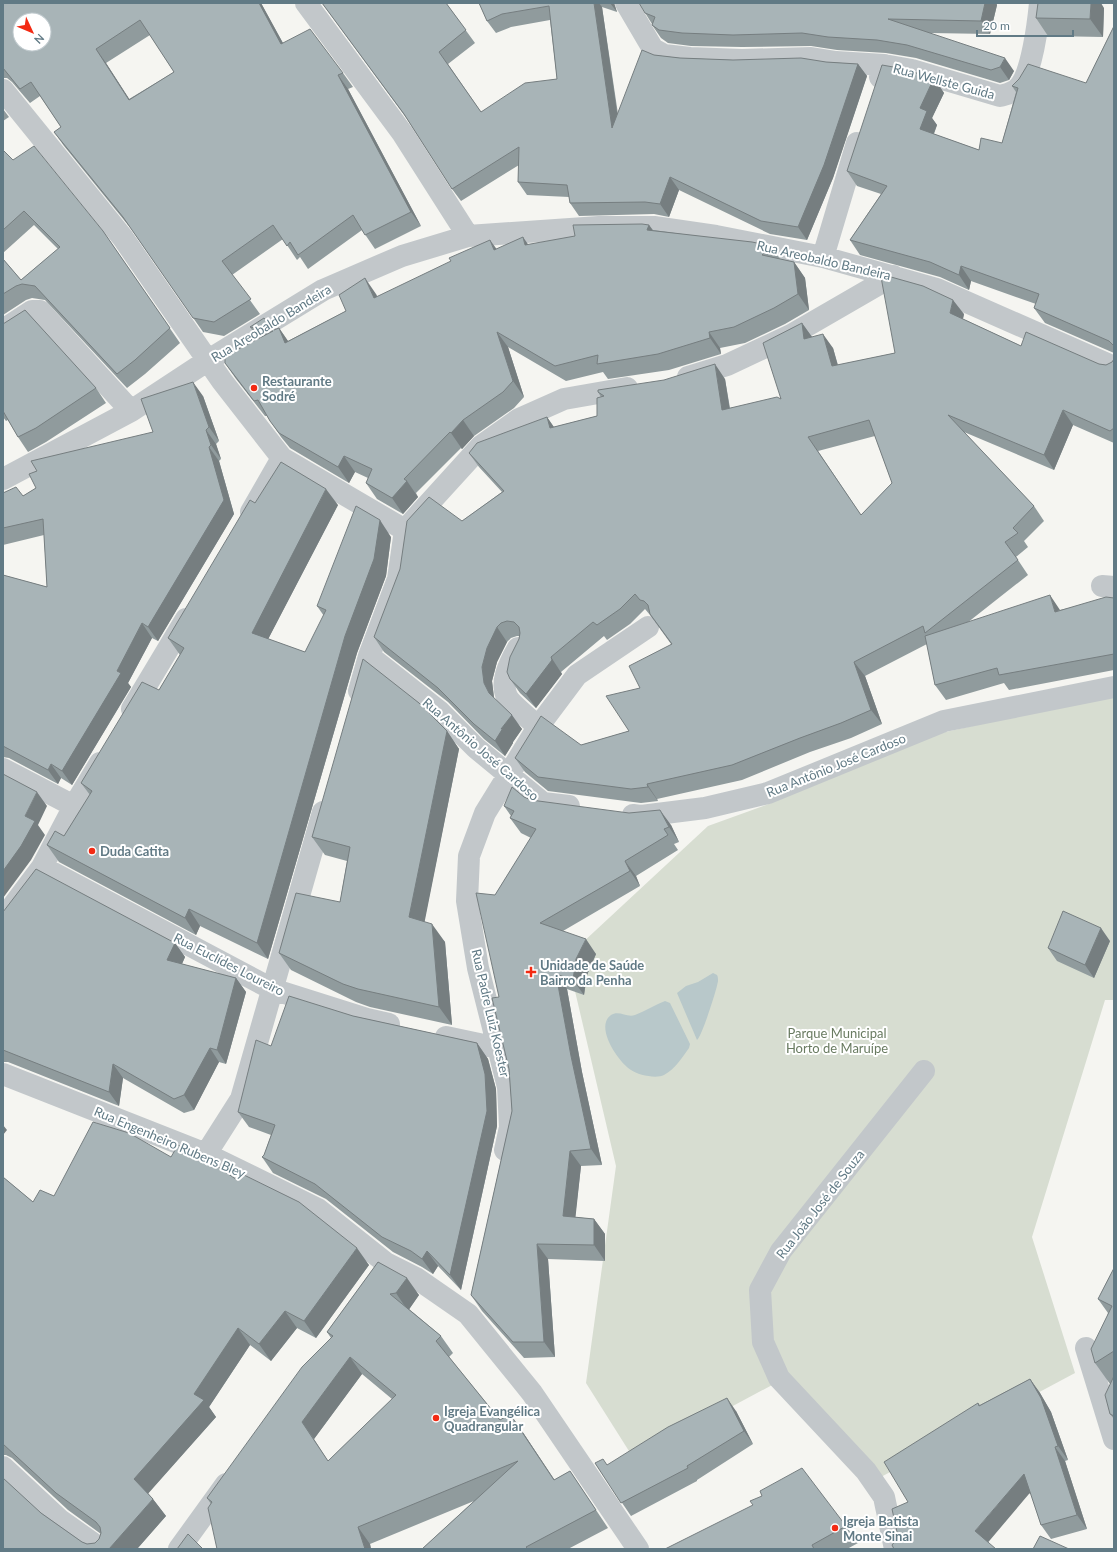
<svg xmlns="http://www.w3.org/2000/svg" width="1117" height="1552" font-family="Lato,sans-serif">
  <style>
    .green { fill: #d7ddd1 }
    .water { fill: #b8c8ca }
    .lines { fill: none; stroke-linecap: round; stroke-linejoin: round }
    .minor { stroke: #c2c7ca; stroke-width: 22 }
    .wall { fill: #909b9d; fill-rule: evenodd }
    .shaded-wall { fill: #767e80 }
    .building { fill: #a8b4b7; stroke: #767e80; fill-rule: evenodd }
    .poi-dot { fill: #f32a13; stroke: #fff; stroke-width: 1.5 }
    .labels { text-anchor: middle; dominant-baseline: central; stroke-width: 4; stroke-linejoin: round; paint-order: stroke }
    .street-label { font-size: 13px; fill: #617a85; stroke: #fff }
    .poi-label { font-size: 13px; font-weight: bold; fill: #617a85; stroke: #fff; text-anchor: start }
    .park-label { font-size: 13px; fill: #697b61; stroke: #fff }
  </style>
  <rect width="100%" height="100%" fill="#f5f5f1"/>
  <path class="green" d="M1114 694V1000H1105L1032 1237 1075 1373 879 1478 787 1377 634 1459 586 1383 616 1166 567 957 708 826 766 805 941 733Z"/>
  <path class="water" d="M713 973 717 975C718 976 718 980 718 981 717 989 702 1036 697 1040L677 993 686 986 698 982Z
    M665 1001 670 1003 690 1044 689 1048C682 1058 675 1069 664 1075 656 1079 638 1075 631 1070 619 1063 594 1027 611 1015 619 1010 627 1018 635 1015 645 1011 655 1005 665 1001Z"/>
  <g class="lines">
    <path class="minor" d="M306 3 403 134 468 236
      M626 3 653 49 664 55 690 58 742 60 811 58 836 62 884 65
      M880 77 884 65 912 70 1000 96C1007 94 1014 93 1019 87 1032 73 1038 23 1040 3
      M3 90 123 238 222 381 282 458 405 530
      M823 257 857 143
      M3 330 32 311H40L131 411
      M688 377 727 365 791 335 893 276
      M3 479 131 411 207 361 323 290 402 256 468 236 599 227H654L716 236 823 257 937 289 1114 367
      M251 512 282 458
      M1102 586 1114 587
      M518 648C510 662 497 686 510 701 518 710 529 718 538 727
      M369 656 440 712 476 748 543 803 569 806
      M359 691 369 656 398 579 405 530 421 512 481 446 519 419 564 399 627 388
      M132 709 186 619
      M3 769 74 806
      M633 815 641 816 705 808 768 793 944 721 1114 687
      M42 867 272 989 367 1019 389 1024
      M3 919 42 867 74 806 100 763
      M446 1037 498 1048
      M3 1074 206 1154 318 1209 386 1263 416 1278 468 1314 532 1393 638 1549
      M505 1150 510 1127 508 1087 478 968 467 901 469 856 485 813 538 727 577 675 648 627
      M206 1154 241 1099 323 812
      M1086 1348 1114 1439
      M3 1467 60 1520 101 1549
      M179 1549 226 1484
      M895 1549 884 1497 866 1471 779 1378 763 1342 760 1290 781 1251 924 1071"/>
  </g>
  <path class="wall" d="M3 3H261L283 43 343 73 353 87 348 89 421 226 375 249 362 230 308 269 300 257 297 260 283 239 232 275 260 314 224 336 203 332 132 230 64 146 54 132 61 127 40 96 30 103 12 82 7 78H3ZM150 35 174 72 129 99 106 63Z
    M322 3H446L475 43 448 64 481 112 557 79 550 20 511 27 496 33 487 21 479 3H614L617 12 602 7 618 114 654 55 680 58 733 60 826 62 858 64 867 76 833 178 807 240 770 234 679 190 669 217 654 214 579 216 570 203 569 197 527 195 518 182 519 165 461 201 452 189 407 119Z
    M639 3H996L997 5 990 34 930 33 1014 71 1009 80 1000 83 916 58 886 53 837 50 811 46 742 47 691 46 668 43 661 38 652 25V24Z
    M1104 8 1103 37 1048 36 1036 18Z
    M1114 26V353L1045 323 1034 308 1036 304 971 281 969 290 940 277 860 255 850 240 881 194 857 186 847 171 934 78 944 93 932 118 937 125 934 134 979 150 1002 143 1016 92 1012 86 1086 83Z
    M3 109 9 117 3 121Z
    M3 150 13 160 103 231 180 343 145 374 127 388 45 300 32 298 26 300 3 315V259L21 280 58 249 34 225 3 253Z
    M649 225 653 230 771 246 780 259 794 262 805 278 809 310 785 324 745 343 720 348 721 354 669 370 608 379 603 372 566 381 508 347 524 397 514 408 474 436 462 449 461 448 416 493 418 497 403 514 377 499 366 483 368 478 355 472 349 483 290 448 281 437 267 416H265L236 379 225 363 258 339 250 327 274 330 279 328 288 341 346 311 376 294 377 297 497 249 528 245Z
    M964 314 963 319 1021 346 1099 364 1106 365 1112 362 1114 359V443L1073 425 1054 470 964 432 1034 506 1044 521 1024 541 1028 547 1016 557 1028 575 967 623 1060 610 1114 598V670L1009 690 1004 683 946 700 935 685 927 644 865 676 882 724 851 738 810 752 742 780 657 799 658 801 641 803 548 791 525 772 515 758 581 745 629 731 640 688 671 644 650 615 645 609 630 624 607 640 604 636 561 672 562 674 536 708 520 693 510 679 520 636H517L511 638 507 642 497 662 492 681 494 698 522 729 513 742V743L505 756 484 739 448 702 384 652 374 637 462 521 502 492 479 467 469 453 547 417 554 427 597 416 601 397 598 392 725 379 730 408 781 399 802 323 812 337 833 348 838 365 895 353ZM875 436 892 483 861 515 818 451Z
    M3 324 96 388 106 403 46 442 28 452 18 437 8 420 6 421 3 417Z
    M203 396 219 441 216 444 221 459 219 461 234 514 158 641 152 638 128 683 131 687 72 785 61 778 58 784 9 758 3 757V575L47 587 44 535 3 545V493L23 496 36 488 37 471 153 432Z
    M255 503 338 505 268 639 305 652 324 616 317 606 391 537 386 576 357 653 268 959 200 926 196 935 59 862 47 845 64 836 90 795 81 783 159 690 180 655 168 638Z
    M447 731 459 749 424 922 445 942 452 1025 370 1007 356 1002 291 970 279 953 340 902 347 861 325 855 312 837Z
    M524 797 531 800 671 825 679 842 674 844 678 850 636 876 640 886 563 931 596 954 587 975 584 995 567 989 582 1072 602 1165 581 1166 575 1217 594 1219 605 1234V1261L548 1259 555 1357 524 1358 482 1311 471 1295 512 1111 509 1069 499 997 495 895 531 838 521 833 510 818 511 816 504 806Z
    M3 912 175 943 185 957 182 964 236 978 246 992 226 1064 219 1062 194 1110 184 1113 123 1078 119 1106 8 1062H3Z
    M1110 941 1094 978 1057 961 1048 948Z
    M353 1016 477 1043 488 1059 496 1089 497 1126 461 1290 438 1266 433 1274 422 1267 393 1252 326 1199 273 1173 262 1157 264 1155 271 1135 249 1127 238 1112 271 1046Z
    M171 1157 237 1180 369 1265 316 1338 297 1328 271 1361 250 1345 209 1407 216 1417 148 1493 166 1516 137 1549H3L41 1513 82 1542 87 1544 95 1543 99 1539 101 1534 68 1510 12 1458 6 1455H3V1177L33 1202 54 1196Z
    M378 1262 419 1295 409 1309 441 1336 453 1353 449 1357 500 1420 522 1431 554 1480 570 1471 608 1528 568 1549H422L474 1501 370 1544 371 1549H217L211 1504 207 1498 331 1338 327 1332ZM362 1374 392 1399 328 1461 314 1439Z
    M1114 1268V1419L1110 1414V1384L1095 1363 1108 1313 1098 1299Z
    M1030 1379 1040 1393 1051 1412 1068 1460 1065 1461 1087 1529 1051 1539 1041 1525 1031 1493 897 1539 908 1502 978 1403 980 1405Z
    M736 1411 753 1444 697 1480V1481L631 1516 595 1463 607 1465Z
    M846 1526 858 1543 847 1549H665Z"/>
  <path class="shaded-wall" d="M259 3H261L291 58 281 44Z
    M594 3H599L602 7 621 140 612 128Z
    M610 3H614L617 12Z
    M985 3H996L997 5 990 34 981 21Z
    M1091 3H1101L1104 8 1103 37 1090 19Z
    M96 49 106 63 139 114 129 100Z
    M1005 58 1014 71 1009 80 1000 67Z
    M858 64 867 76 833 178 807 240 798 227Z
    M338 75 348 89 421 226 411 212Z
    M934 78 944 93 932 118 937 125 930 143 920 129V108Z
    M670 177 679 190 669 217 660 204Z
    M649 225 660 241 647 230Z
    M523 237 534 253 525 245Z
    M490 240 501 255 494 250Z
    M794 262 805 278 809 310 798 294Z
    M961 266 971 281 969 290 959 275Z
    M365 278 376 294 385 314 374 298Z
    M953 300 964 314 961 327 950 313Z
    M802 323 812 337 804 339Z
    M279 328 290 344 285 343Z
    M497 332 508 347 524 397 513 381Z
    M709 332 720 348 721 354 710 338Z
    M823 334 833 348 842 381 832 366Z
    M715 364 725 379 732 424 722 410Z
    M193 382 203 396 219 441 209 427Z
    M1063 410 1073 425 1054 470 1044 455Z
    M547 417 557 432 550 428Z
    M463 420 474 436 462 449 451 433Z
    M206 430 216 444 221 459 211 445Z
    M209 447 219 461 234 514 158 641 148 627Z
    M344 456 355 472 349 483 338 467Z
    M407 481 418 497 403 514 392 498Z
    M326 489 338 505 263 649 252 633Z
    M380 520 391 537 386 576 357 653 268 959 257 943 345 636Z
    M1050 595 1060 610 1055 612Z
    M142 623 152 638 128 683 131 687 72 785 62 771 117 671Z
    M497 627 507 642 497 662 492 681 494 698 489 693 484 683 482 667 487 648Z
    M551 657 562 674 536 708 526 694Z
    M854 662 865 676 882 724 871 710Z
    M512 715 522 729 513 742V743L505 756 495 741 501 729Z
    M447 731 459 749 422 935 409 917Z
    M51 764 61 778 58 784 48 770Z
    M647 784 657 799 658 801 648 787Z
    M37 792 47 806 38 825 45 835 31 860 3 898V871L25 816Z
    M660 810 671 825 679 842 669 827Z
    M625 861 636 876 640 886 630 871Z
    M189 909 200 926 196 935 185 918Z
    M432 924 445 942 452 1025 439 1007Z
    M1101 928 1110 941 1094 978 1085 965Z
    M586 939 596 954 587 975 584 995 573 980 576 959Z
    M175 943 185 957 177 975 167 960Z
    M556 974 567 989 582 1072 602 1165 591 1149 571 1056Z
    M236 978 246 992 226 1064 217 1050Z
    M477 1043 488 1059 496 1089 497 1126 461 1290 450 1275Z
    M210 1048 219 1062 194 1110 184 1095Z
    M113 1064 123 1078 119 1106 109 1092Z
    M3 1125 7 1130 3 1135Z
    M570 1151 581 1166 574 1231 563 1216Z
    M594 1219 605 1234V1261L594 1245Z
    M537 1244 548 1259 555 1357 544 1342Z
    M357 1248 369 1265 316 1338 304 1321Z
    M427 1251 438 1266 433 1274 422 1259Z
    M407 1278 419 1295 408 1311 396 1293Z
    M285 1311 297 1328 271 1361 259 1344Z
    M238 1328 250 1345 209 1407 216 1417 146 1496 134 1479 194 1394Z
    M350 1357 362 1374 314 1439 302 1422Z
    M1030 1379 1040 1393 1051 1412 1068 1460 1058 1446Z
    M727 1398 736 1411 753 1444 744 1431Z
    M510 1414 522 1431 566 1497 554 1480Z
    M1055 1447 1065 1461 1087 1529 1077 1515Z
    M1024 1474 1034 1488 985 1546 975 1531Z
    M153 1499 166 1516 137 1549H109Z
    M358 1527 370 1544 371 1549H365Z"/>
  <path class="building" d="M3 3H259L281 44 310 29 343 73 338 75 411 212 365 235 353 215 298 255 290 242 287 246 273 225 222 261 251 299 214 322 193 318 123 217 54 132 61 127 31 82 20 89 3 68ZM20 20H44V44H20ZM140 20 174 72 129 100 96 49Z
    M322 3H446L466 30 439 52 481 112 525 83 557 79 549 6 502 14 487 21 479 3H594L612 128 642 50 654 55 680 58 733 60 801 58 826 62 858 64 824 165 798 227 761 221 670 177 660 204 645 202 570 203 567 185 518 182 519 147 452 189 404 114Z
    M639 3H985L981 21 888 19 1005 58 1000 67 991 70 907 45 877 40 828 37 802 33 733 35 682 33 659 30 652 25 655 17 645 13Z
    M1038 3H1091L1090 19 1036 18Z
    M1114 26V346L1109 341 1034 308 1039 294 961 266 959 275 930 262 850 240 887 186 847 171 882 65 899 68 934 78 920 108 927 111 920 129 979 150 981 138 1002 143 1018 88 1012 86 1019 79 1028 64 1086 83Z
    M34 146 103 231 170 328 135 360 117 374 35 286 22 284 16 286 3 294V259L21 280 60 247 24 211 3 230V150L13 160Z
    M642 224 649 225 647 230 752 242 771 246 762 255 794 262 798 294 774 308 734 327 709 332 710 338 658 354 597 364 598 355 555 366 497 332 513 381 503 392 463 420 451 433 450 432 404 479 407 481 392 498 366 483 372 469 344 456 338 467 279 433 270 421 258 400 254 401 225 363V356L273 331 250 327 264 318 274 330 279 328 285 343 346 311 339 295 365 278 374 298 451 261 449 258 490 240 494 250 523 237 525 245 575 236 573 225Z
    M884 275 923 286 953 300 950 313 1021 346 1026 332 1099 364 1106 365 1112 362 1114 359V428L1110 431 1063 410 1044 455 948 415 1034 506 1013 528 1018 533 1005 542 1018 560 925 633 923 626 854 662 871 710 841 723 800 738 732 765 647 784 648 787 631 789 538 777 515 758 541 716 581 745 629 731 606 696 640 688 629 666 672 644 650 614 648 605 644 601 640 600 635 594 620 609 597 625 593 622 551 657 552 660 526 694 510 679 507 672 510 657 519 639 520 633 519 627 514 622 507 621 501 623 497 627 487 648 482 667 484 683 489 693 512 715 501 729 503 728 495 741 474 724 438 688 374 637 400 569 407 521 429 497 462 521 504 491 469 453 477 443 547 417 550 428 597 416V398L604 396 598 392V390L664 380 715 364 722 410 777 397 781 399 763 343 802 323 804 339 823 334 832 366 895 353 881 277ZM869 420 892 483 861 515 808 437Z
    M25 310 96 388 36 428 18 437 3 411V324Z
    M193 382 209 427 206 430 211 445 209 447 224 500 148 627 142 623 117 671 121 673 62 771 51 764 48 770 3 746V575L47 587 43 519 3 528V493L16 487 23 496 36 488 29 474 37 471 31 461 153 432 141 399Z
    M281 462 326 489 252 633 305 652 326 610 317 606 356 506 380 520 374 559 345 636 257 943 189 909 185 918 47 845 55 831 64 836 92 791 81 783 142 682 159 690 184 648 168 638 250 500 255 503Z
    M1050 595 1055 612 1106 597 1114 598V654L999 675 997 668 935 685 925 636Z
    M363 659 419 703 447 731 409 917 432 924 439 1007 358 989 343 984 279 953 296 893 340 902 350 847 312 837Z
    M3 774 37 792 25 816 35 821 21 846 3 871Z
    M512 787 524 797 531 800 629 813 660 810 669 827 664 829 668 835 625 861 630 871 540 923 586 939 576 959 573 980 556 974 571 1056 591 1149 570 1151 563 1216 594 1219V1245L537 1244 544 1342H513L471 1295 512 1111 509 1069 492 998 499 997 476 893 495 895 536 829 510 818 514 811 504 806Z
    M36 869 175 943 167 960 236 978 217 1050 210 1048 184 1095 174 1099 113 1064 109 1092 3 1050V912Z
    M1063 911 1101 928 1085 965 1048 948Z
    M289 996 353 1016 477 1043 485 1074 487 1111 450 1275 427 1251 422 1259 411 1251 382 1237 315 1184 262 1157 264 1155 275 1125 238 1112 256 1040 271 1046Z
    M93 1122 129 1133 171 1157 178 1145 211 1162 237 1180 242 1174 299 1202 357 1248 304 1321 285 1311 259 1344 238 1328 194 1394 204 1400 134 1479 153 1499 109 1549H3V1478L41 1513 82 1542 87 1544 95 1543 99 1539 101 1533 100 1527 96 1522 56 1493 3 1444V1177L33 1202 40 1190 54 1196Z
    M378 1262 407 1278 396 1293 390 1294 441 1336 436 1341 500 1420 510 1414 554 1480 570 1471 596 1510 526 1547 528 1549H422L518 1461 358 1527 365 1549H217L208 1508 212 1502 207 1498 302 1367 333 1336 327 1332ZM350 1357 396 1395 328 1461 302 1422Z
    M1114 1268V1351L1095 1363 1091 1349 1112 1306 1098 1299Z
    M1114 1376V1416L1110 1414 1105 1395Z
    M1030 1379 1041 1398 1058 1446 1055 1447 1077 1515 1041 1525 1024 1474 975 1531 996 1549H894L892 1545 897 1539V1532L892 1509 908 1502 884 1462 978 1403 979 1406Z
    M727 1398 744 1431 687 1466 688 1468 621 1503 595 1463 603 1459 607 1465 668 1427Z
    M802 1468 846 1526 812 1545 814 1549H665L753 1505 750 1501 762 1496 760 1491Z
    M188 1534 203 1549H177Z
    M1040 1536 1069 1549H1033Z"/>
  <g class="poi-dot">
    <circle cx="254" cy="388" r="4"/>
    <circle cx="92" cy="851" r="4"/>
    <path d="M529 966h4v4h4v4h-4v4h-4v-4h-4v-4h4z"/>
    <circle cx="436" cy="1418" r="4"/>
    <circle cx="835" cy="1528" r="4"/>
  </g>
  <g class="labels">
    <g class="street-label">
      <text transform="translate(944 81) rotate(15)">Rua Wellste Guida</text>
      <text transform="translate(824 260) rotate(13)">Rua Areobaldo Bandeira</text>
      <text transform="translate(271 323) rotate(-31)">Rua Areobaldo Bandeira</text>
      <text transform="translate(481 749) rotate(41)">Rua Antônio José Cardoso</text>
      <text transform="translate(836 765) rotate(-22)">Rua Antônio José Cardoso</text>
      <text transform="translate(229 964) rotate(27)">Rua Euclídes Loureiro</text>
      <text transform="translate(491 1013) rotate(77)">Rua Padre Luiz Koester</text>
      <text transform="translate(170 1142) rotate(23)">Rua Engenheiro Rubens Bley</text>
      <text transform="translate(820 1204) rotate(-52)">Rua João José de Souza</text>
    </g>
    <g class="poi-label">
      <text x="262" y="381">Restaurante<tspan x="262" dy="15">Sodré</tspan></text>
      <text x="100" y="851">Duda Catita</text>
      <text x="540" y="965">Unidade de Saúde<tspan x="540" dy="15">Bairro da Penha</tspan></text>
      <text x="444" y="1411">Igreja Evangélica<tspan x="444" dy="15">Quadrangular</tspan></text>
      <text x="843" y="1521">Igreja Batista<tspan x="843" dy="15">Monte Sinai</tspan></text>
    </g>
    <g class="park-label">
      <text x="837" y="1033">Parque Municipal<tspan x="837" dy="15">Horto de Maruípe</tspan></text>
    </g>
  </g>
  <rect width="1117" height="1552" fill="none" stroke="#617a85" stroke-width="8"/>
  <g transform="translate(32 32) rotate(134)"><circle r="19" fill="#ffffff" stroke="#c0cace"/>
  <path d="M0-3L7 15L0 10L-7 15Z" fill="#f32a13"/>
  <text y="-6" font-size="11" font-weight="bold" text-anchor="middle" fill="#617a85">N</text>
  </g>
  <path d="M977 30v6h96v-6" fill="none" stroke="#617a85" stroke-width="2"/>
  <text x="983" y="30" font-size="12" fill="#617a85" stroke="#ffffff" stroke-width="3" paint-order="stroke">20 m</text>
</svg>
